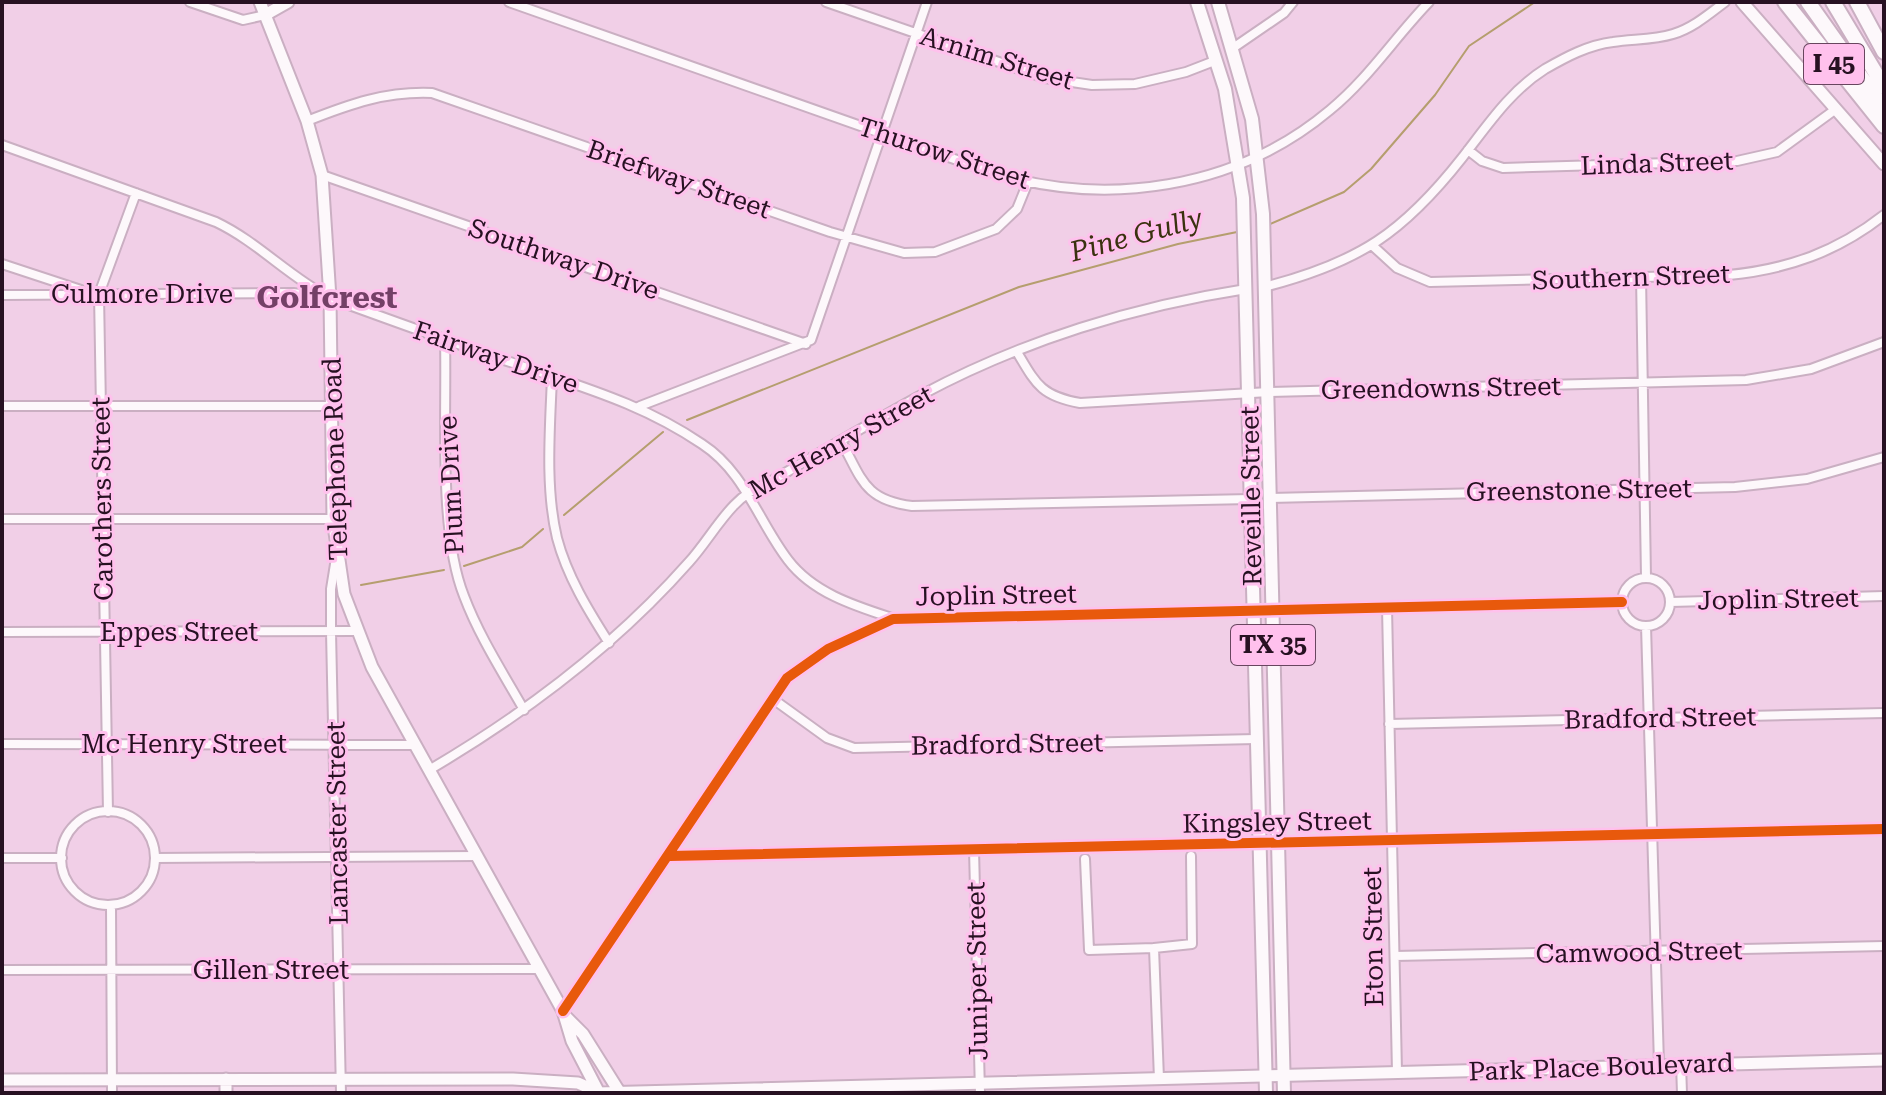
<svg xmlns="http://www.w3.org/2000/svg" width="1886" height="1095" font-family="'Roboto Serif',serif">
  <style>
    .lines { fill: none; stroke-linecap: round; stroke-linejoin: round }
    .stream { stroke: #b59e6e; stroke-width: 2 }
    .minor-casing { stroke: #caafc2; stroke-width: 12 }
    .secondary-casing { stroke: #caafc2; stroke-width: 15 }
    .primary-casing { stroke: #caafc2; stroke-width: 16 }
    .motorway-casing { stroke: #caafc2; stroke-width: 18 }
    .minor { stroke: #fdf8fb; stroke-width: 8 }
    .secondary { stroke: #fdf8fb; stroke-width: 11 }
    .primary { stroke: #fdf8fb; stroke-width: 12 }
    .motorway { stroke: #fdf8fb; stroke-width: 14 }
    .cycleway-casing { stroke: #ffc1ed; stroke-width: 15 }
    .cycleway { stroke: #e8590c; stroke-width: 10 }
    .labels { text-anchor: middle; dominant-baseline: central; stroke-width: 6; stroke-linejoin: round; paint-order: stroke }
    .shield { fill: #ffc1ed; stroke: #68465f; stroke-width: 2 }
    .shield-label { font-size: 24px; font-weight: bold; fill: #271122 }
    .street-label { font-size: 26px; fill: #271122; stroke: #ffc1ed }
    .water-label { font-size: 28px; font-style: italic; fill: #3a320f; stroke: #ffc1ed }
    .quarter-label { font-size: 30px; font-weight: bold; fill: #744067; stroke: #ffc1ed }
  </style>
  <rect width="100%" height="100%" fill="#f1cfe7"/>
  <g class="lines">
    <path class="stream" d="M1270 224 1344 192 1371 169 1435 95 1469 46 1535 2
      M687 420 1019 287 1178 244 1237 232
      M564 515 663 432
      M464 566 522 547 543 529
      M361 585 444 570"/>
    <defs>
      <path id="minor" d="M190 2 243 20 265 15
        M509 2 991 172C1106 208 1236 189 1330 110 1369 78 1395 37 1429 2
        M826 2 1045 78 1092 85 1135 84 1186 72 1217 60
        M1233 48 1284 13 1293 2
        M307 121C350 104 386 91 432 93L830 232 904 253 935 252 996 229 1017 209 1028 182
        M2 145 216 222C258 242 289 277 330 298 393 321 456 344 519 365 585 388 643 404 702 444 745 472 758 521 788 560 813 593 855 606 892 618
        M1468 150 1482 161 1503 168 1737 161 1777 152 1836 109
        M322 175 806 344
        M1374 247 1397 268 1430 282 1729 275C1788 269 1837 252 1884 215
        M2 264 81 290
        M1641 276 1646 577
        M1268 286C1359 262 1403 233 1462 158 1487 126 1510 91 1545 69 1566 57 1588 45 1613 42 1633 39 1654 40 1673 34 1693 28 1709 14 1725 2
        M2 295 293 293 321 297
        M445 340C447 412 438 531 464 596 479 636 503 673 524 710
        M1017 352C1036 384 1041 396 1080 403L1269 392 1746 380 1811 369 1884 342
        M552 377C550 428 545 488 557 538 567 576 588 610 609 643
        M2 406H331
        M640 406 811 340 927 2
        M841 441C862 479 864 500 912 506L1251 499
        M1270 498 1735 487 1807 479 1884 457
        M2 519H333
        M336 558 331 589V632L341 1093
        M1622 602a24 24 0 1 1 48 0a24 24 0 1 1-48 0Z
        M1671 602 1884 596
        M1387 608 1397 1072
        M1646 626 1659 1064
        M2 632 356 631
        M773 699 827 738 854 748 1256 739
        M1389 724 1884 713
        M2 744 414 745
        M429 770C526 713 614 647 689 562 712 537 731 496 764 485 817 455 869 423 923 394 1022 341 1135 306 1246 289
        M61 858a47 47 0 1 1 94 0a47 47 0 1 1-94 0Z
        M108 812 99 294 136 193
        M974 849 980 1093
        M670 856 1884 829
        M2 858H62
        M155 858 477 856
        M1085 859 1089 950 1154 948 1159 1079
        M111 905 112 1093
        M1154 948 1192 944 1191 856
        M1395 956 1884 946
        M2 970 540 969
        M563 1011 787 678 828 649 893 619 1622 602
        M1681 1064 1682 1093"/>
      <path id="secondary" d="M260 2 307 121 322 175 330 298 333 519 344 594 372 667 563 1011 572 1041 599 1093
        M1742 2 1884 164
        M265 15 288 2
        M566 1017 583 1034 620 1093
        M226 1079V1093
        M2 1080 513 1079 578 1083 598 1092
        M597 1093 1884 1060"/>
      <path id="primary" d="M1197 2 1225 89 1243 198 1266 1093
        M1218 2 1252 119 1263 214 1284 1093"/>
      <path id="motorway" d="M1785 2 1884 126
        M1808 2 1884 109
        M1833 2 1884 87
        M1857 2 1884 52"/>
    </defs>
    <use href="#minor" class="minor-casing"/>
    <use href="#secondary" class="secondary-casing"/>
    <use href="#primary" class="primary-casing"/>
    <use href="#motorway" class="motorway-casing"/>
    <use href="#minor" class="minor"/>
    <use href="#secondary" class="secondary"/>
    <use href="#primary" class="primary"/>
    <use href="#motorway" class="motorway"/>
    <defs>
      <path id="cycleway" d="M670 856 1884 829
        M563 1011 787 678 828 649 893 619 1622 602"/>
    </defs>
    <use href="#cycleway" class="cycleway-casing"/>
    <use href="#cycleway" class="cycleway"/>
  </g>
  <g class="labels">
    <g class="shield">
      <rect x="1804" y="44" width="60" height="40" rx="6"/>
      <rect x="1231" y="625" width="84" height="40" rx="6"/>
    </g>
    <g class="shield-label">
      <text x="1834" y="64">I 45</text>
      <text x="1273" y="645">TX 35</text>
    </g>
    <g class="street-label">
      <text transform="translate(997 58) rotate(17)">Arnim Street</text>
      <text transform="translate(944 153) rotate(18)">Thurow Street</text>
      <text transform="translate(1657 163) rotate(-2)">Linda Street</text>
      <text transform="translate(679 179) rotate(19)">Briefway Street</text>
      <text transform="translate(564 259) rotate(19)">Southway Drive</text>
      <text transform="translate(1631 277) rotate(-2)">Southern Street</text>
      <text x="142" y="294">Culmore Drive</text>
      <text transform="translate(496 357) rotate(19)">Fairway Drive</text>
      <text transform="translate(1441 388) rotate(-1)">Greendowns Street</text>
      <text transform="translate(841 442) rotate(-29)">Mc Henry Street</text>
      <text transform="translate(335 459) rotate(-92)">Telephone Road</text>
      <text transform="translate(451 485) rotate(-93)">Plum Drive</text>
      <text transform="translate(1579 490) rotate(-1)">Greenstone Street</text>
      <text transform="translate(1251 496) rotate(-91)">Reveille Street</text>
      <text transform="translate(102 499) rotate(-91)">Carothers Street</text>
      <text transform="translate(996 595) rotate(-1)">Joplin Street</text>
      <text transform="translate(1778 599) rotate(-1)">Joplin Street</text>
      <text x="179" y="632">Eppes Street</text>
      <text transform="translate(1660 718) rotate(-1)">Bradford Street</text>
      <text x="184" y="744">Mc Henry Street</text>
      <text transform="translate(1007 744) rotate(-1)">Bradford Street</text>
      <text transform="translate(1277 822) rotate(-1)">Kingsley Street</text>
      <text transform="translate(337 823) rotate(-91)">Lancaster Street</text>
      <text transform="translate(1373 937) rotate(-91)">Eton Street</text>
      <text transform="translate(1639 952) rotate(-1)">Camwood Street</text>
      <text x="271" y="970">Gillen Street</text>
      <text transform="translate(977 971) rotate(-91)">Juniper Street</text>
      <text transform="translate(1601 1067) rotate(-2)">Park Place Boulevard</text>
    </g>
    <g class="water-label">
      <text transform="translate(1136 235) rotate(-15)">Pine Gully</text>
    </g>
    <g class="quarter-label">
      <text x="327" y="297">Golfcrest</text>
    </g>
  </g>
  <rect width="1886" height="1095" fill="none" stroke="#271122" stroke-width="8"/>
</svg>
